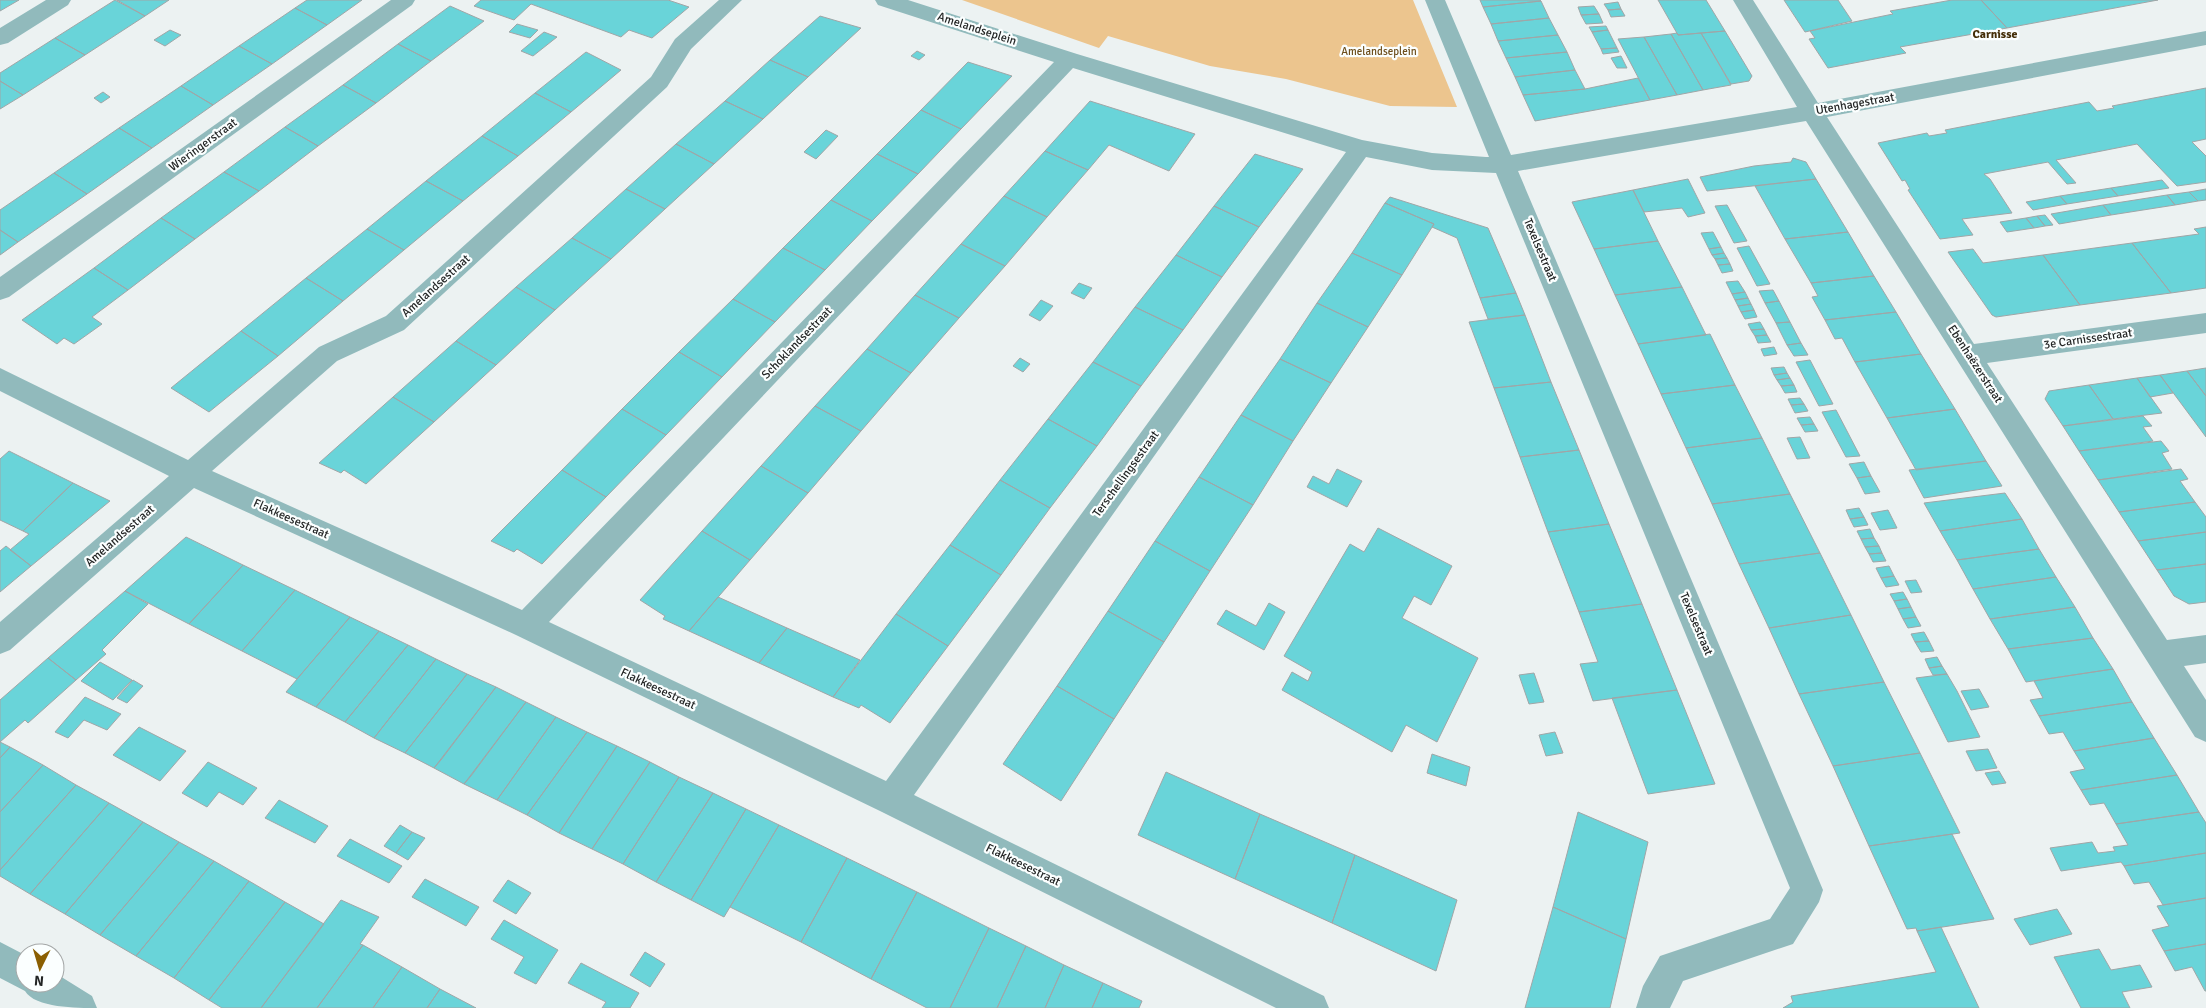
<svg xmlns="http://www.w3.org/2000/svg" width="2206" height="1008" font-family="Signika,sans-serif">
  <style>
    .green { fill: #ecc58e }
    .building { fill: #69d4d9; stroke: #a0a6a7 }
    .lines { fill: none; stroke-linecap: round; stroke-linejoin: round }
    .minor { fill: #91babc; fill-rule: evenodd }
    .labels { text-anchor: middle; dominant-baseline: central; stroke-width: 4.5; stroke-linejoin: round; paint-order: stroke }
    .far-park-label { font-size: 11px; fill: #6d4e1c; stroke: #fbffff }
    .street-label { font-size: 12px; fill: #232525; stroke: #fbffff }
    .far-quarter-label { font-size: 12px; font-weight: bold; fill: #432e08; stroke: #fbffff }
  </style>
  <rect width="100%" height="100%" fill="#ecf2f2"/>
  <path class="green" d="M962 0H1413L1457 107 1390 106 1286 79 1210 66 1108 36 1099 48Z"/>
  <path class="building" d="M0 0H19L0 11Z
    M115 0 145 16 85 55 55 38Z
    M117 0H169L145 16Z
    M307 0H362L327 25 295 8Z
    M481 0H668L689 7 652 38 629 30 621 37 531 4 514 20 474 6Z
    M1480 0H1540L1541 1 1483 7Z
    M1658 0H1706L1725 31 1678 35Z
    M1784 0H1838L1852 21 1805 32Z
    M1952 0H1981L2007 28 1900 47 1906 53 1828 68 1809 39 1815 38 1810 31 1893 14 1890 11Z
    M1981 0H2158L2007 28Z
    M1541 1 1549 18 1491 24 1483 7Z
    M1618 2 1621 9 1608 10 1604 4Z
    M450 6 484 21 431 61 398 44Z
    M1594 6 1599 14 1581 15 1578 7Z
    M295 8 327 25 272 64 239 46Z
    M1621 9 1625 16 1611 17 1608 10Z
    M1599 14 1603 23 1586 24 1581 15Z
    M820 16 861 28 808 77 770 60Z
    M1549 18 1558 35 1498 41 1491 24Z
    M517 24 538 30 530 38 509 32Z
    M1606 26 1608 30 1592 32 1589 27Z
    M170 30 181 35 165 46 154 40Z
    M1608 30 1617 48 1601 49 1592 32Z
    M1725 31 1752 76 1749 81 1731 84 1701 33Z
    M544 32 557 37 533 56 521 51Z
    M1677 33 1678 35 1701 33 1731 85 1703 90 1671 34Z
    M1671 34 1703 90 1677 95 1644 37Z
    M1558 35 1567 52 1506 58 1498 41Z
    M1644 37 1677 95 1650 100 1618 39Z
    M55 38 85 55 23 95 0 81V73Z
    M398 44 431 61 376 103 343 85Z
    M239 46 272 64 213 105 181 86Z
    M1617 48 1619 52 1603 54 1601 49Z
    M917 51 925 55 919 60 911 56Z
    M586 52 621 70 571 112 535 93Z
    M1567 52 1575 70 1515 77 1506 58Z
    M1621 56 1627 68H1617L1611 58Z
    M770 60 808 77 763 119 725 101Z
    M968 62 1012 76 961 129 921 110Z
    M1575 70 1585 89 1523 95 1515 77Z
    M1638 78 1650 100 1535 121 1523 95 1585 89Z
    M0 81 23 95 0 109Z
    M343 85 376 103 318 146 285 127Z
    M181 86 213 105 152 148 119 128Z
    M2206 88V139L2192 142 2206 156V182L2177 186 2137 144 2056 160 2076 183 2067 184 2048 162 1984 174 1990 179 2012 213 1962 219 1973 235 1940 239 1908 190 1910 189 1905 180 1902 181 1878 143 1927 133 1929 136 1947 133 1945 130 2089 102 2097 111 2114 108 2112 106Z
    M103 92 110 97 101 103 94 98Z
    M535 93 571 112 518 156 482 136Z
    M725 101 763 119 714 164 676 144Z
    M1090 101 1195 134 1169 171 1109 145 1088 170 1045 151Z
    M921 110 961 129 918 174 877 154Z
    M285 127 318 146 259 191 224 172Z
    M119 128 152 148 87 194 54 173Z
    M826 130 838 136 816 159 804 152Z
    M482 136 518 156 463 201 426 181Z
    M676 144 714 164 665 209 626 189Z
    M1045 151 1088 170 1047 217 1004 196Z
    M877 154 918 174 872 221 831 200Z
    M1255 154 1303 169 1259 227 1214 206Z
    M1793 158 1806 162 1816 179 1707 191 1700 177 1754 166 1791 162Z
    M224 172 259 191 195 239 161 218Z
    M54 173 87 194 18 242 0 230V210Z
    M1688 179 1705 213 1688 217 1682 208 1644 212 1633 190Z
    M1816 179 1848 232 1785 239 1755 186Z
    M2162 180 2169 188 2118 196 2111 188Z
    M426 181 463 201 404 250 367 229Z
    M2111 188 2118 196 2067 204 2060 196Z
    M626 189 665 209 611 259 572 238Z
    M2206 189V200L2198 201 2189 192Z
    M1633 190 1658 241 1594 249 1572 202Z
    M2189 192 2198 201 2175 205 2167 195Z
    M2167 195 2175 205 2111 215 2103 205Z
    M1004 196 1047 217 1005 266 961 244Z
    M2060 196 2067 204 2033 210 2026 202Z
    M1390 197 1488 228 1516 293 1480 298 1457 238 1432 227 1434 224 1385 203Z
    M831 200 872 221 825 270 783 248Z
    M1385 203 1434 224 1402 275 1352 253Z
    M1727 205 1747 241 1734 243 1715 206Z
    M2103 205 2111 215 2059 224 2051 214Z
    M1214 206 1259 227 1222 277 1176 255Z
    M2045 215 2053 225 2045 226 2037 216Z
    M2037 216 2045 226 2034 228 2026 218Z
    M161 218 195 239 128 290 94 268Z
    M2026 218 2034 228 2007 232 2000 222Z
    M2206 227V288L2171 293 2132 243 2199 234 2194 229Z
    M367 229 404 250 343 301 306 278Z
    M0 230 18 242 0 255Z
    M1713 232 1721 247 1709 249 1701 233Z
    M1848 232 1874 276 1811 283 1785 239Z
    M572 238 611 259 555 310 516 287Z
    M1658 241 1682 287 1615 295 1594 249Z
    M2132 243 2171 293 2080 305 2043 255Z
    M961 244 1005 266 959 318 915 295Z
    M1749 246 1770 284 1757 286 1737 248Z
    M1721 247 1724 253 1712 255 1709 249Z
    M783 248 825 270 775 322 733 299Z
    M1973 249 1983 263 2043 255 2080 305 1996 317 1992 315 1948 252Z
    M1352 253 1402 275 1368 327 1317 303Z
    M1724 253 1727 258 1715 259 1712 255Z
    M1176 255 1222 277 1183 330 1135 307Z
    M1727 258 1730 264 1718 265 1715 259Z
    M1730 264 1733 271 1722 273 1718 265Z
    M94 268 128 290 92 317 102 324 74 344 64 338 57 344 22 320Z
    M1874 276 1896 312 1825 320 1812 297 1818 296 1811 283Z
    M306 278 343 301 278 356 241 331Z
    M1738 281 1745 292 1732 294 1726 282Z
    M1079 283 1092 288 1084 299 1071 293Z
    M516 287 555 310 496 365 456 341Z
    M1682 287 1706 335 1638 344 1615 295Z
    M1773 290 1779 301 1765 303 1759 291Z
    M1745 292 1748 298 1735 300 1732 294Z
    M1516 293 1525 315 1488 319 1480 298Z
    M915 295 959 318 911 373 867 349Z
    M1748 298 1751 304 1738 306 1735 300Z
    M733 299 775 322 722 377 679 352Z
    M1041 300 1053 306 1040 321 1029 315Z
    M1779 301 1790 322 1776 323 1765 303Z
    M1317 303 1368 327 1331 383 1280 359Z
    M1751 304 1754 310 1741 312 1738 306Z
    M1135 307 1183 330 1141 386 1093 362Z
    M1754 310 1757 317 1745 319 1741 312Z
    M1896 312 1921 354 1855 362 1842 338 1835 339 1825 320Z
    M1525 315 1551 382 1494 388 1469 322Z
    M1760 322 1764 329 1751 330 1748 324Z
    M1790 322 1801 343 1787 345 1776 323Z
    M1764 329 1767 335 1755 336 1751 330Z
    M241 331 278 356 209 412 171 388Z
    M1710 334 1735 385 1661 394 1638 344Z
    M1767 335 1771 342 1758 343 1755 336Z
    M456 341 496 365 434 422 393 397Z
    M1801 343 1808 355 1794 356 1787 345Z
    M1774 347 1777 354 1764 356 1761 349Z
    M867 349 911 373 861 431 815 406Z
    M679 352 722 377 666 435 622 409Z
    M1921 354 1955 409 1887 418 1855 362Z
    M1020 358 1030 364 1023 372 1013 366Z
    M1280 359 1331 383 1293 441 1241 415Z
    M1810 360 1833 404 1819 406 1796 362Z
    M1093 362 1141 386 1097 446 1048 419Z
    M1784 367 1787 373 1774 375 1771 368Z
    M2206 368V396L2187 371Z
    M2187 371 2206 396V437L2160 375Z
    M1787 373 1790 378 1777 380 1774 375Z
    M2160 375 2173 393 2150 397 2137 378Z
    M1790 378 1794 385 1781 386 1777 380Z
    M2137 378 2162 413 2113 419 2089 385Z
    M1551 382 1579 450 1520 457 1494 388Z
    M1735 385 1762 438 1686 448 1661 394Z
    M1794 385 1797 392 1785 393 1781 386Z
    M2089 385 2113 419 2063 426 2045 399 2049 391Z
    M393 397 434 422 366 484 344 470 341 473 319 463Z
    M1800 398 1804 404 1791 405 1788 399Z
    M1804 404 1808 411 1795 413 1791 405Z
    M815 406 861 431 808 493 761 466Z
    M622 409 666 435 606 497 562 470Z
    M1955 409 1986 461 1916 470 1887 418Z
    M1836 410 1860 456 1846 457 1822 412Z
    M1241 415 1293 441 1253 505 1199 477Z
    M2143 416 2152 426 2143 427 2153 441 2079 451 2063 426Z
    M1810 417 1814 424 1801 425 1797 418Z
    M1048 419 1097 446 1050 508 1000 480Z
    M1814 424 1818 431 1805 432 1801 425Z
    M1800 437 1810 458 1797 459 1787 438Z
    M1762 438 1790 494 1712 504 1686 448Z
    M2161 441 2169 451 2162 453 2172 469 2098 480 2079 451Z
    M1579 450 1609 524 1548 532 1520 457Z
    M9 451 73 483 23 531 0 520V459Z
    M1986 461 2002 486 1924 498 1909 470Z
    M1864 462 1871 476 1857 478 1849 464Z
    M761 466 808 493 750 560 702 531Z
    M1337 469 1362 481 1347 507 1307 487 1313 476 1329 484Z
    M2181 469 2188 479 2180 481 2195 502 2119 512 2098 480Z
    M562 470 606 497 542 564 517 549 514 552 491 541Z
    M1871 476 1880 492 1865 494 1857 478Z
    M1199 477 1253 505 1210 571 1155 541Z
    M1000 480 1050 508 1001 575 950 545Z
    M73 483 110 501 31 566 10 550 29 534 23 531Z
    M2005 493 2022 519 1940 531 1924 503Z
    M1790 494 1820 553 1739 564 1712 504Z
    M2195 502 2206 517V532L2138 541 2119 512Z
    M1859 508 1864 517 1850 519 1846 510Z
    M1888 510 1897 528 1880 530 1871 513Z
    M1864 517 1868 525 1854 527 1850 519Z
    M2022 519 2039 549 1957 560 1940 531Z
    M1609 524 1642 604 1579 612 1548 532Z
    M1378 528 1452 566 1431 605 1414 596 1402 618 1478 658 1437 742 1406 725 1392 752 1282 690 1292 672 1308 681 1312 672 1284 656 1350 544 1364 552Z
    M1870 529 1874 538 1861 539 1857 531Z
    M702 531 750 560 689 631 663 619 665 616 640 600Z
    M2206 532V564L2157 570 2138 541Z
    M186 537 243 565 189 624 125 591Z
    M1874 538 1879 546 1865 547 1861 539Z
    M1155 541 1210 571 1164 642 1108 611Z
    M950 545 1001 575 948 646 896 614Z
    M6 546 31 566 0 592V551Z
    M1879 546 1882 553 1869 554 1865 547Z
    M2039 549 2056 577 1973 589 1957 560Z
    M1820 553 1851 615 1769 628 1739 564Z
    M1882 553 1886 561 1873 562 1869 554Z
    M2206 564V602L2189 604 2174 596 2157 570Z
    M243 565 295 590 242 651 189 624Z
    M1889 566 1894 576 1881 578 1876 568Z
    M1894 576 1899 585 1886 587 1881 578Z
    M2056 577 2075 607 1990 619 1973 589Z
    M1916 580 1922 592 1911 593 1905 581Z
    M295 590 350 617 297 679 242 651Z
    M125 591 148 604 102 650 106 654 76 680 48 658Z
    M1903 592 1907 599 1894 601 1890 594Z
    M718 597 787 628 759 663 689 631Z
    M1907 599 1911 607 1898 609 1894 601Z
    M1269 603 1285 612 1264 650 1217 624 1226 610 1256 626Z
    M1642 604 1677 690 1593 701 1580 664 1598 662 1579 612Z
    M1911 607 1916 617 1903 619 1898 609Z
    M2075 607 2093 638 2008 649 1990 619Z
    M1108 611 1164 642 1114 719 1057 686Z
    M896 614 948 646 890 723 861 705 859 708 833 697Z
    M1851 615 1884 682 1799 694 1769 628Z
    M350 617 379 631 316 707 286 692Z
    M1916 617 1921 626 1908 628 1903 619Z
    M787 628 860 660 833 697 759 663Z
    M379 631 408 645 345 722 316 707Z
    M1924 632 1929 641 1915 642 1911 634Z
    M2093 638 2113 669 2026 682 2008 649Z
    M1929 641 1934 651 1921 652 1915 642Z
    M408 645 436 659 374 738 345 722Z
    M1937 657 1942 666 1929 668 1925 659Z
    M48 658 76 680 28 723 25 720 0 742V700Z
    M436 659 467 674 405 753 374 738Z
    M100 662 132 680 113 700 81 681Z
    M1942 666 1947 674 1933 675 1929 668Z
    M2113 669 2132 702 2039 716 2030 700 2043 698 2034 681Z
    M1534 673 1544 702 1529 704 1519 675Z
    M467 674 496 687 441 760 434 768 405 753Z
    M1947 674 1957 691 1980 737 1948 742 1916 678Z
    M133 680 143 686 127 703 117 698Z
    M1884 682 1920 753 1833 766 1799 694Z
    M1057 686 1114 719 1061 801 1003 764Z
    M496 687 526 702 471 776 464 784 434 768Z
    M1979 689 1989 707 1971 710 1961 691Z
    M1677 690 1715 784 1648 794 1612 698Z
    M85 697 121 714 107 730 84 720 68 738 55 732Z
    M526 702 556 717 497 800 464 784Z
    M2132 702 2154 738 2074 751 2063 732 2049 734 2039 716Z
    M556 717 587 732 527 815 497 800Z
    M139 727 186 751 160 781 113 755Z
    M587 732 617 746 559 833 527 815Z
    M1555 732 1563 753 1546 756 1539 735Z
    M2154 738 2177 775 2081 790 2070 772 2085 769 2074 751Z
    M0 742 10 747 0 758Z
    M617 746 650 762 592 849 559 833Z
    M10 747 43 765 0 812V758Z
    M1988 749 1997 768 1976 771 1966 751Z
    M1920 753 1960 833 1869 846 1833 766Z
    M1432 754 1470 767 1466 786 1427 773Z
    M208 762 257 788 243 805 219 792 207 807 182 793Z
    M650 762 679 777 623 864 592 849Z
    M43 765 76 785 0 870V812Z
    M1999 771 2006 783 1992 785 1985 773Z
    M1166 772 1260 814 1235 879 1138 835Z
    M2177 775 2199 812 2116 824 2104 803 2090 805 2081 790Z
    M679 777 713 793 656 882 623 864Z
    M76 785 109 803 30 894 0 876V870Z
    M713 793 746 809 691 900 656 882Z
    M279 800 328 826 315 843 265 818Z
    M109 803 143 822 65 914 30 894Z
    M746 809 779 825 724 917 691 900Z
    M1578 812 1648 842 1626 939 1553 907Z
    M2199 812 2206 823V853L2124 866 2121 862 2061 871 2050 848 2092 842 2098 853 2115 851 2113 847 2128 845 2116 824Z
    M1260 814 1355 855 1332 923 1235 879Z
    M143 822 179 842 100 935 65 914Z
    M400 825 412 832 396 853 384 846Z
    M779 825 847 858 801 942 730 907Z
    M412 832 425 838 408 860 396 853Z
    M1952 834 1994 919 1917 931 1916 928 1907 929 1869 846Z
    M350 839 402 866 389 883 337 856Z
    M179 842 214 861 136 956 100 935Z
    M2206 853V898L2163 905 2149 882 2134 884 2124 866Z
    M1355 855 1457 900 1436 971 1332 923Z
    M847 858 917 892 871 979 801 942Z
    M214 861 249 881 174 978 136 956Z
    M425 879 479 907 466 926 412 897Z
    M508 880 531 893 516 914 493 901Z
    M249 881 285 902 209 1000 174 978Z
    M917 892 989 928 950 1008H927L871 979Z
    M2206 898V944L2164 951 2152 930 2169 926 2157 906Z
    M341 900 379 917 360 944 363 945 317 1008H261Z
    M285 902 324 924 261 1008H222L209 1000Z
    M1553 907 1626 939 1610 1008H1525Z
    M2057 909 2072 934 2030 945 2014 919Z
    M504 920 558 950 536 984 514 973 524 957 491 939Z
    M1941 927 1979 1008H1783L1793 1002 1791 996 1936 972 1917 931Z
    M989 928 1026 946 997 1008H950Z
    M2206 944V991H2205L2192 967 2175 971 2164 951Z
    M363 945 402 967 373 1008H317Z
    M1026 946 1064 965 1045 1008H997Z
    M2099 949 2111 970 2140 965 2152 987 2122 992 2130 1008H2081L2054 957Z
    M645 952 665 964 650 987 630 975Z
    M581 963 639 993 630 1008H602L606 1002 568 983Z
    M1064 965 1103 983 1092 1008H1045Z
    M402 967 440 989 427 1008H373Z
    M1103 983 1142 1001 1139 1008H1092Z
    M440 989 476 1008H427Z"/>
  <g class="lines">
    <path class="minor" d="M46 0H71L68 5 8 43 0 45V28Z
      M391 0H415L412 5 9 297 0 300V277Z
      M719 0H742L691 49 667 87 404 330 337 361 212 471 522 610 1054 62 878 5 875 0H908L1077 54 1362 140 1432 153 1486 157H1489L1425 0H1445L1511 155 1797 107 1733 0H1753L1818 103 2206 31V45L1827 117 1974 344 2206 313V333L1987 363 2167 640 2206 635V663L2184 666 2206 700V742L2195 737 1806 121 1518 171 1823 890 1819 902 1793 944 1683 981 1670 1008H1636L1643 986 1660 956 1770 919 1790 888 1496 173 1432 170 1366 157 914 795 1324 996 1329 1008H1276L880 811 516 635 194 488 10 650 0 654V622L169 476 0 391V368L188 460 319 347 386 316 651 77 675 39ZM1073 68 1346 152 886 781 549 622Z
      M0 942 25 955V983H55V973L92 996 97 1008C77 1008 35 1008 25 991L0 978Z"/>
  </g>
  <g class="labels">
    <g class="far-park-label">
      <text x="1379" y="51">Amelandseplein</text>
    </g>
    <g class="street-label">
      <text transform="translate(977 29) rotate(18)">Amelandseplein</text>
      <text transform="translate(1855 104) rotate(-10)">Utenhagestraat</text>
      <text transform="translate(203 145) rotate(-36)">Wieringerstraat</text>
      <text transform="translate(1540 250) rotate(67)">Texelsestraat</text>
      <text transform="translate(436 286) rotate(-42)">Amelandsestraat</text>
      <text transform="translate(2088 339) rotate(-8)">3e Carnissestraat</text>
      <text transform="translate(797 343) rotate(-46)">Schoklandsestraat</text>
      <text transform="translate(1975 364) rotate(57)">Ebenhaëzerstraat</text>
      <text transform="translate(1126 474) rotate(-54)">Terschellingsestraat</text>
      <text transform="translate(291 519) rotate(24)">Flakkeesestraat</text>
      <text transform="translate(120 536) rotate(-41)">Amelandsestraat</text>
      <text transform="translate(1696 624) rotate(67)">Texelsestraat</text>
      <text transform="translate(658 689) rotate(25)">Flakkeesestraat</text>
      <text transform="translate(1023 865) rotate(26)">Flakkeesestraat</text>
    </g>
    <g class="far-quarter-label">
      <text x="1995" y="34">Carnisse</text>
    </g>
  </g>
  <g transform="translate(40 968) rotate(185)"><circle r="24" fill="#fbffff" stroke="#a5a8a8"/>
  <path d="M0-4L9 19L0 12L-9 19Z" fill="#8b5f02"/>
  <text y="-8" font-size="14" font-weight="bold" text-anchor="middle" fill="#232525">N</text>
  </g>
</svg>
